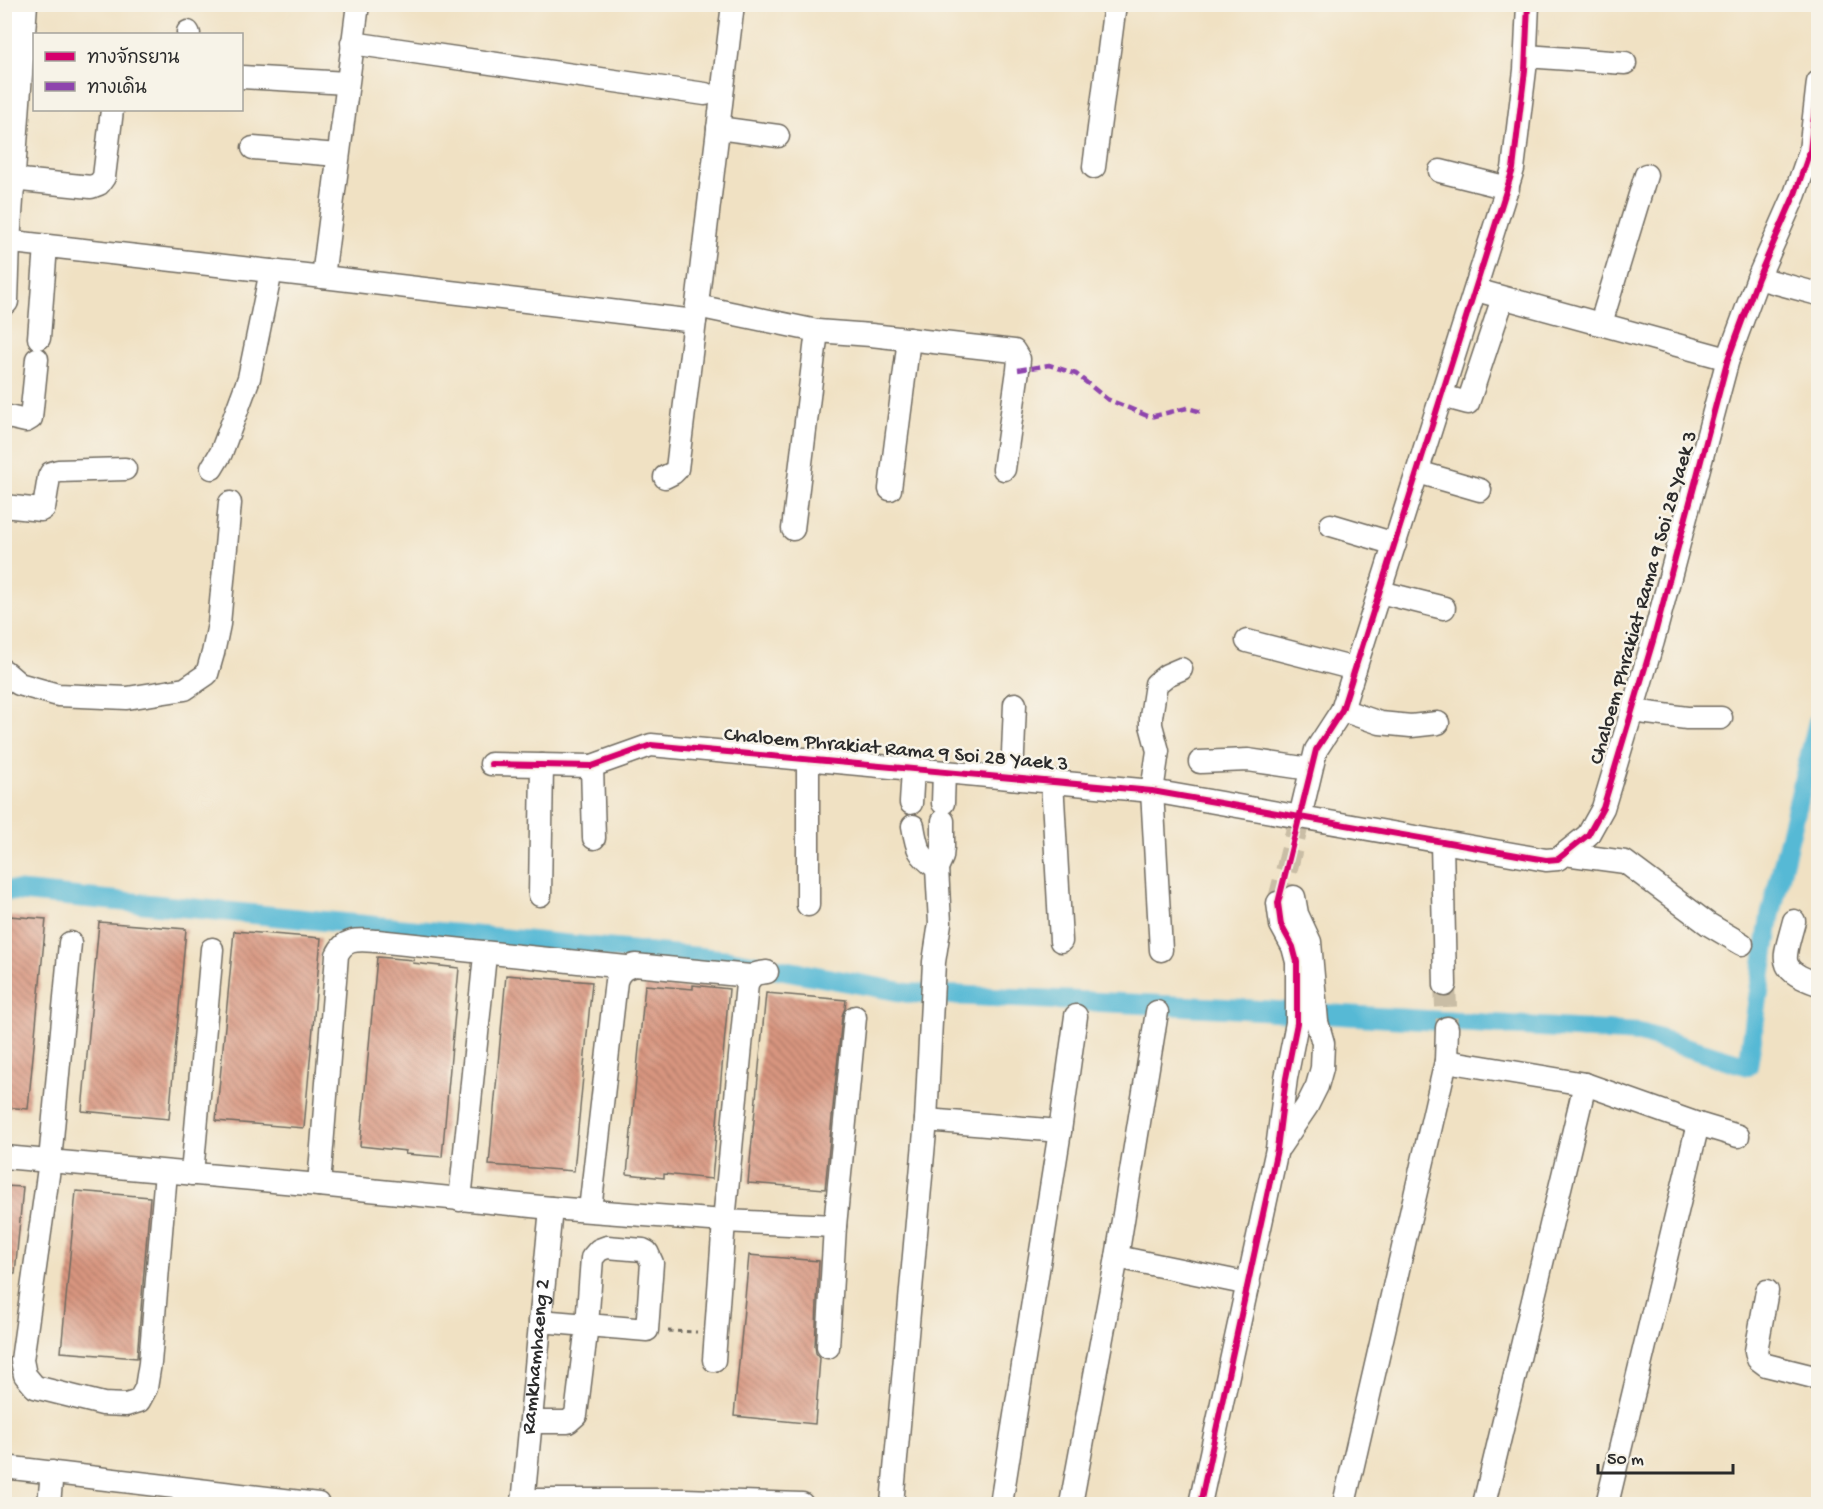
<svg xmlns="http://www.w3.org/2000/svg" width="1823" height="1509" font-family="'Gochi Hand','Playpen Sans Thai',sans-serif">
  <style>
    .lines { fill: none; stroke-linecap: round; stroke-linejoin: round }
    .canal { stroke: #56b9d5; stroke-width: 20 }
    .building { fill: url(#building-back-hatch) }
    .minor-tunnel { stroke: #c9bda5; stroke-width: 22; stroke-dasharray: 22 11; stroke-linecap: butt }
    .minor-casing { stroke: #706b60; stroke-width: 25 }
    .major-casing { stroke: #706b60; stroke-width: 31 }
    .path { stroke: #706b60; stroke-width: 3; stroke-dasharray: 4.5 4.5; stroke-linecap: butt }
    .minor { stroke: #fff; stroke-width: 22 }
    .major { stroke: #fff; stroke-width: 28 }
    .quiet { stroke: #8e44ad; stroke-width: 4.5; stroke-dasharray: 9 4.5; stroke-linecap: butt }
    .cycleway-casing { stroke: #f7f3e8; stroke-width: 10 }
    .cycleway { stroke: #d6006c; stroke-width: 6 }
    .labels { text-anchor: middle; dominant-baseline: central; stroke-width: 5; stroke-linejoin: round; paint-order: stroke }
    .street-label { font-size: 21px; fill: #2b2b2b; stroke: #f7f3e8 }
  </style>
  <defs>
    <pattern id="building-back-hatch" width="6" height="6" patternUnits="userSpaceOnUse" patternTransform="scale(1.5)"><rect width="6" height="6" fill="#d8957f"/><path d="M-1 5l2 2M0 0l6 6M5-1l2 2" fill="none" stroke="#af7a68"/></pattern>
  </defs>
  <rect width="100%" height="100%" fill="#f7f3e8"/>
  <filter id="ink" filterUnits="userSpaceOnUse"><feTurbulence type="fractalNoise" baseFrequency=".0167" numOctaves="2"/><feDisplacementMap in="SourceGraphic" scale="12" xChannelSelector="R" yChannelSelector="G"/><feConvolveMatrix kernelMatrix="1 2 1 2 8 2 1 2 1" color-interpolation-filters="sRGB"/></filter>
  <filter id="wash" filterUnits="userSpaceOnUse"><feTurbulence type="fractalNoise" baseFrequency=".008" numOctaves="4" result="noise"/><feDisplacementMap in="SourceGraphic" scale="24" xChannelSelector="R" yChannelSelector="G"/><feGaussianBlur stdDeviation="1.35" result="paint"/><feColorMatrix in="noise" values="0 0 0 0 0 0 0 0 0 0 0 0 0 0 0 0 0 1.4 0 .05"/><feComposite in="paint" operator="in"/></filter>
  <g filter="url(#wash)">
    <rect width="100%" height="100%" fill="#f0e1c3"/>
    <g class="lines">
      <path class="canal" d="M4 890 730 960 908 993 1226 1008 1640 1033 1748 1066 1770 917 1818 722"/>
    </g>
    <g id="blocks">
      <path class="building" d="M9 916 46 919 28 1109 4 1107V964Z
        M99 922 186 929 169 1119 82 1111Z
        M234 931 321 938 304 1128 216 1121Z
        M377 957 414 960 413 963 459 968 442 1157 405 1154 406 1151 360 1146Z
        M506 975 592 982 574 1171 489 1165Z
        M645 985 693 989V985L729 989 712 1179 664 1174V1178L627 1174Z
        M766 993 846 1000 845 1008 842 1016 825 1189 748 1183Z
        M4 1186 23 1187 15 1274 4 1273Z
        M76 1191 150 1197 137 1358 61 1352Z
        M749 1255 819 1261 815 1346 816 1353 820 1358 815 1424 734 1416Z"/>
    </g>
  </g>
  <g filter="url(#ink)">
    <use href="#blocks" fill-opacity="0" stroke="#706b60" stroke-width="1.5"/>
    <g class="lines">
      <path class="minor-tunnel" d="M1278 903 1300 817
        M1445 985 1447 1028"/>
      <defs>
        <g id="minor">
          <path d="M4 10 23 11"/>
          <path d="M188 32 189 34"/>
          <path d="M352 43 705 94"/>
          <path d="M1526 56 1625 63"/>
          <path d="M242 77 347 83"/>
          <path d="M718 128 778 136"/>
          <path d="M253 148 338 155"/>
          <path d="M1094 167 1115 4"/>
          <path d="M1440 171 1508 188"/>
          <path d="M11 179 91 187 99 184 104 177 112 110"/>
          <path d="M4 241 323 277 695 321 733 4"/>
          <path d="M323 277 358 4"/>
          <path d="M1758 278 1818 294"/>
          <path d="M1476 290 1728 359"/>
          <path d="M697 306 817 331 871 335 1014 351 1019 359 1018 370 1004 469"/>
          <path d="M1601 323 1646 175"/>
          <path d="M39 338 46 246"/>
          <path d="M1442 396 1468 403 1503 298"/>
          <path d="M4 416 26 421 31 418 37 359"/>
          <path d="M212 468 221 453 249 378 271 271"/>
          <path d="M1418 472 1480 490"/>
          <path d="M665 477 673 473 677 469 695 321"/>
          <path d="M890 489 909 339"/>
          <path d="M4 506 41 510 44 508 49 477 51 473 58 471 125 469"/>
          <path d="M1331 525 1395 544"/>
          <path d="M793 529 817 331"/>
          <path d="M1380 592 1444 608"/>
          <path d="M1247 641 1355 669"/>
          <path d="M4 671 19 684 58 695 127 698 185 689 207 674 213 653 219 624 230 503"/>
          <path d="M1342 710 1380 723 1411 726 1438 723"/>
          <path d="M1632 711 1687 718H1721"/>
          <path d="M808 759V905"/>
          <path d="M1200 762 1248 760 1310 769"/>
          <path d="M491 764 592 766 651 745 1152 791 1546 860 1558 859 1588 835 1603 808 1653 641 1728 359 1758 278 1795 194 1810 151 1818 82"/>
          <path d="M592 766 594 838"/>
          <path d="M1012 778 1015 704"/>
          <path d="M1052 781 1061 941"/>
          <path d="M911 803 913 769"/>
          <path d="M943 803 944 772"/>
          <path d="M1300 817 1316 750 1342 710 1513 169 1525 70 1528 4"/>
          <path d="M913 826C917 849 918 855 937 868"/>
          <path d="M1442 842 1445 985"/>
          <path d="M1565 854 1625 862 1708 924 1742 944"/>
          <path d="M540 895 542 765"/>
          <path d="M1794 921C1784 960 1775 969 1818 984"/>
          <path d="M70 943 50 1161 22 1360 25 1375 35 1387 103 1404 126 1405 139 1401 146 1388 150 1363 166 1172"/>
          <path d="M1161 950 1152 791 1158 751 1151 725V717L1156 684 1167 675 1181 669"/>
          <path d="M1446 1061 1585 1084 1698 1124 1607 1504"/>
          <path d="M926 1120 1060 1131"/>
          <path d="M1698 1124 1738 1136"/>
          <path d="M1280 1146 1307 1106 1317 1086 1322 1068 1323 1043 1317 1022 1310 942 1297 914 1294 897"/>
          <path d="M4 1157 319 1185 551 1208 724 1221 835 1226 855 1017"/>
          <path d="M192 1174 212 949"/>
          <path d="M319 1185 337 955C345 937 360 940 377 941L626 967"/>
          <path d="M460 1200 484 965"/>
          <path d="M590 1210 616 981C620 970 625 968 635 965L750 976"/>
          <path d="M607 1247 643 1250 647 1252 652 1263 647 1330 587 1325 592 1258 599 1250Z"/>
          <path d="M1117 1257 1249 1284"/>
          <path d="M1767 1291 1756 1351 1758 1359 1766 1365 1818 1378"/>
          <path d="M828 1347 835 1226"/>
          <path d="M714 1360 724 1221 747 984C752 974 756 973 767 972"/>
          <path d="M531 1422H568L576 1415 587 1325 540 1321"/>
          <path d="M4 1467 318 1504"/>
          <path d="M523 1500H685L802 1504"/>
          <path d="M49 1504 52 1472"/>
          <path id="s1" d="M523 1504 551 1208"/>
          <path d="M892 1504 926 1120 934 962 940 923 937 868 942 857 943 847V821"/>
          <path d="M1001 1504 1060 1131 1076 1016"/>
          <path d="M1071 1504 1117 1257 1157 1012"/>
          <path d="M1200 1504 1277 1149 1286 1078 1297 1023V962L1293 947 1281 925 1278 903"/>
          <path d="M1344 1504 1446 1061 1447 1028"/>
          <path d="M1484 1504 1585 1084"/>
        </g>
        <path id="major" d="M4 301 6 242 23 4"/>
      </defs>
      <use href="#minor" class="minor-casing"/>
      <use href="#major" class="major-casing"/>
      <path class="path" d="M668 1331 697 1332"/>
      <use href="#minor" class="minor"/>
      <use href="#major" class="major"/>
      <path class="quiet" d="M1018 370 1049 365 1076 374 1107 399 1150 417 1187 408 1202 412"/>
      <defs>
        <path id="cycleway" d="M491 764 592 766 651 745 1152 791 1546 860 1558 859 1588 835 1603 808 1653 641 1728 359 1758 278 1795 194 1810 151 1818 82
          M1200 1504 1277 1149 1286 1078 1297 1023V962L1293 947 1281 925 1278 903 1316 750 1342 710 1513 169 1525 70 1528 4"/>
      </defs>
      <use href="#cycleway" class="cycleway-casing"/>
      <use href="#cycleway" class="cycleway"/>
    </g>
  </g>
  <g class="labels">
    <g class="street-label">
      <text transform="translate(1645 598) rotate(-74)">Chaloem Phrakiat Rama 9 Soi 28 Yaek 3</text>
      <text transform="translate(896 751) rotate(5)">Chaloem Phrakiat Rama 9 Soi 28 Yaek 3</text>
      <text stroke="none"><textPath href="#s1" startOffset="148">Ramkhamhaeng 2</textPath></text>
    </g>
  </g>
  <rect width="1823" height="1509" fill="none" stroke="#f7f3e8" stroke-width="24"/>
  <rect x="33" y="33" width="210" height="78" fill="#f7f3e8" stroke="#a5a39c" stroke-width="1.5"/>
  <rect x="45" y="52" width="30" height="9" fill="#d6006c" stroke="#a5a39c" stroke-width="1.5"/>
  <text x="87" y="63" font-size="18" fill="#2b2b2b">ทางจักรยาน</text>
  <rect x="45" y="82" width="30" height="9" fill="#8e44ad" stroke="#a5a39c" stroke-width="1.5"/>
  <text x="87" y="93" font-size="18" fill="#2b2b2b">ทางเดิน</text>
  <path d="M1598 1464v9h135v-9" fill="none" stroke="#2b2b2b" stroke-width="3"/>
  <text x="1607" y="1464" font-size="18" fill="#2b2b2b" stroke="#f7f3e8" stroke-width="4.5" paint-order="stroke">50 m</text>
</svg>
